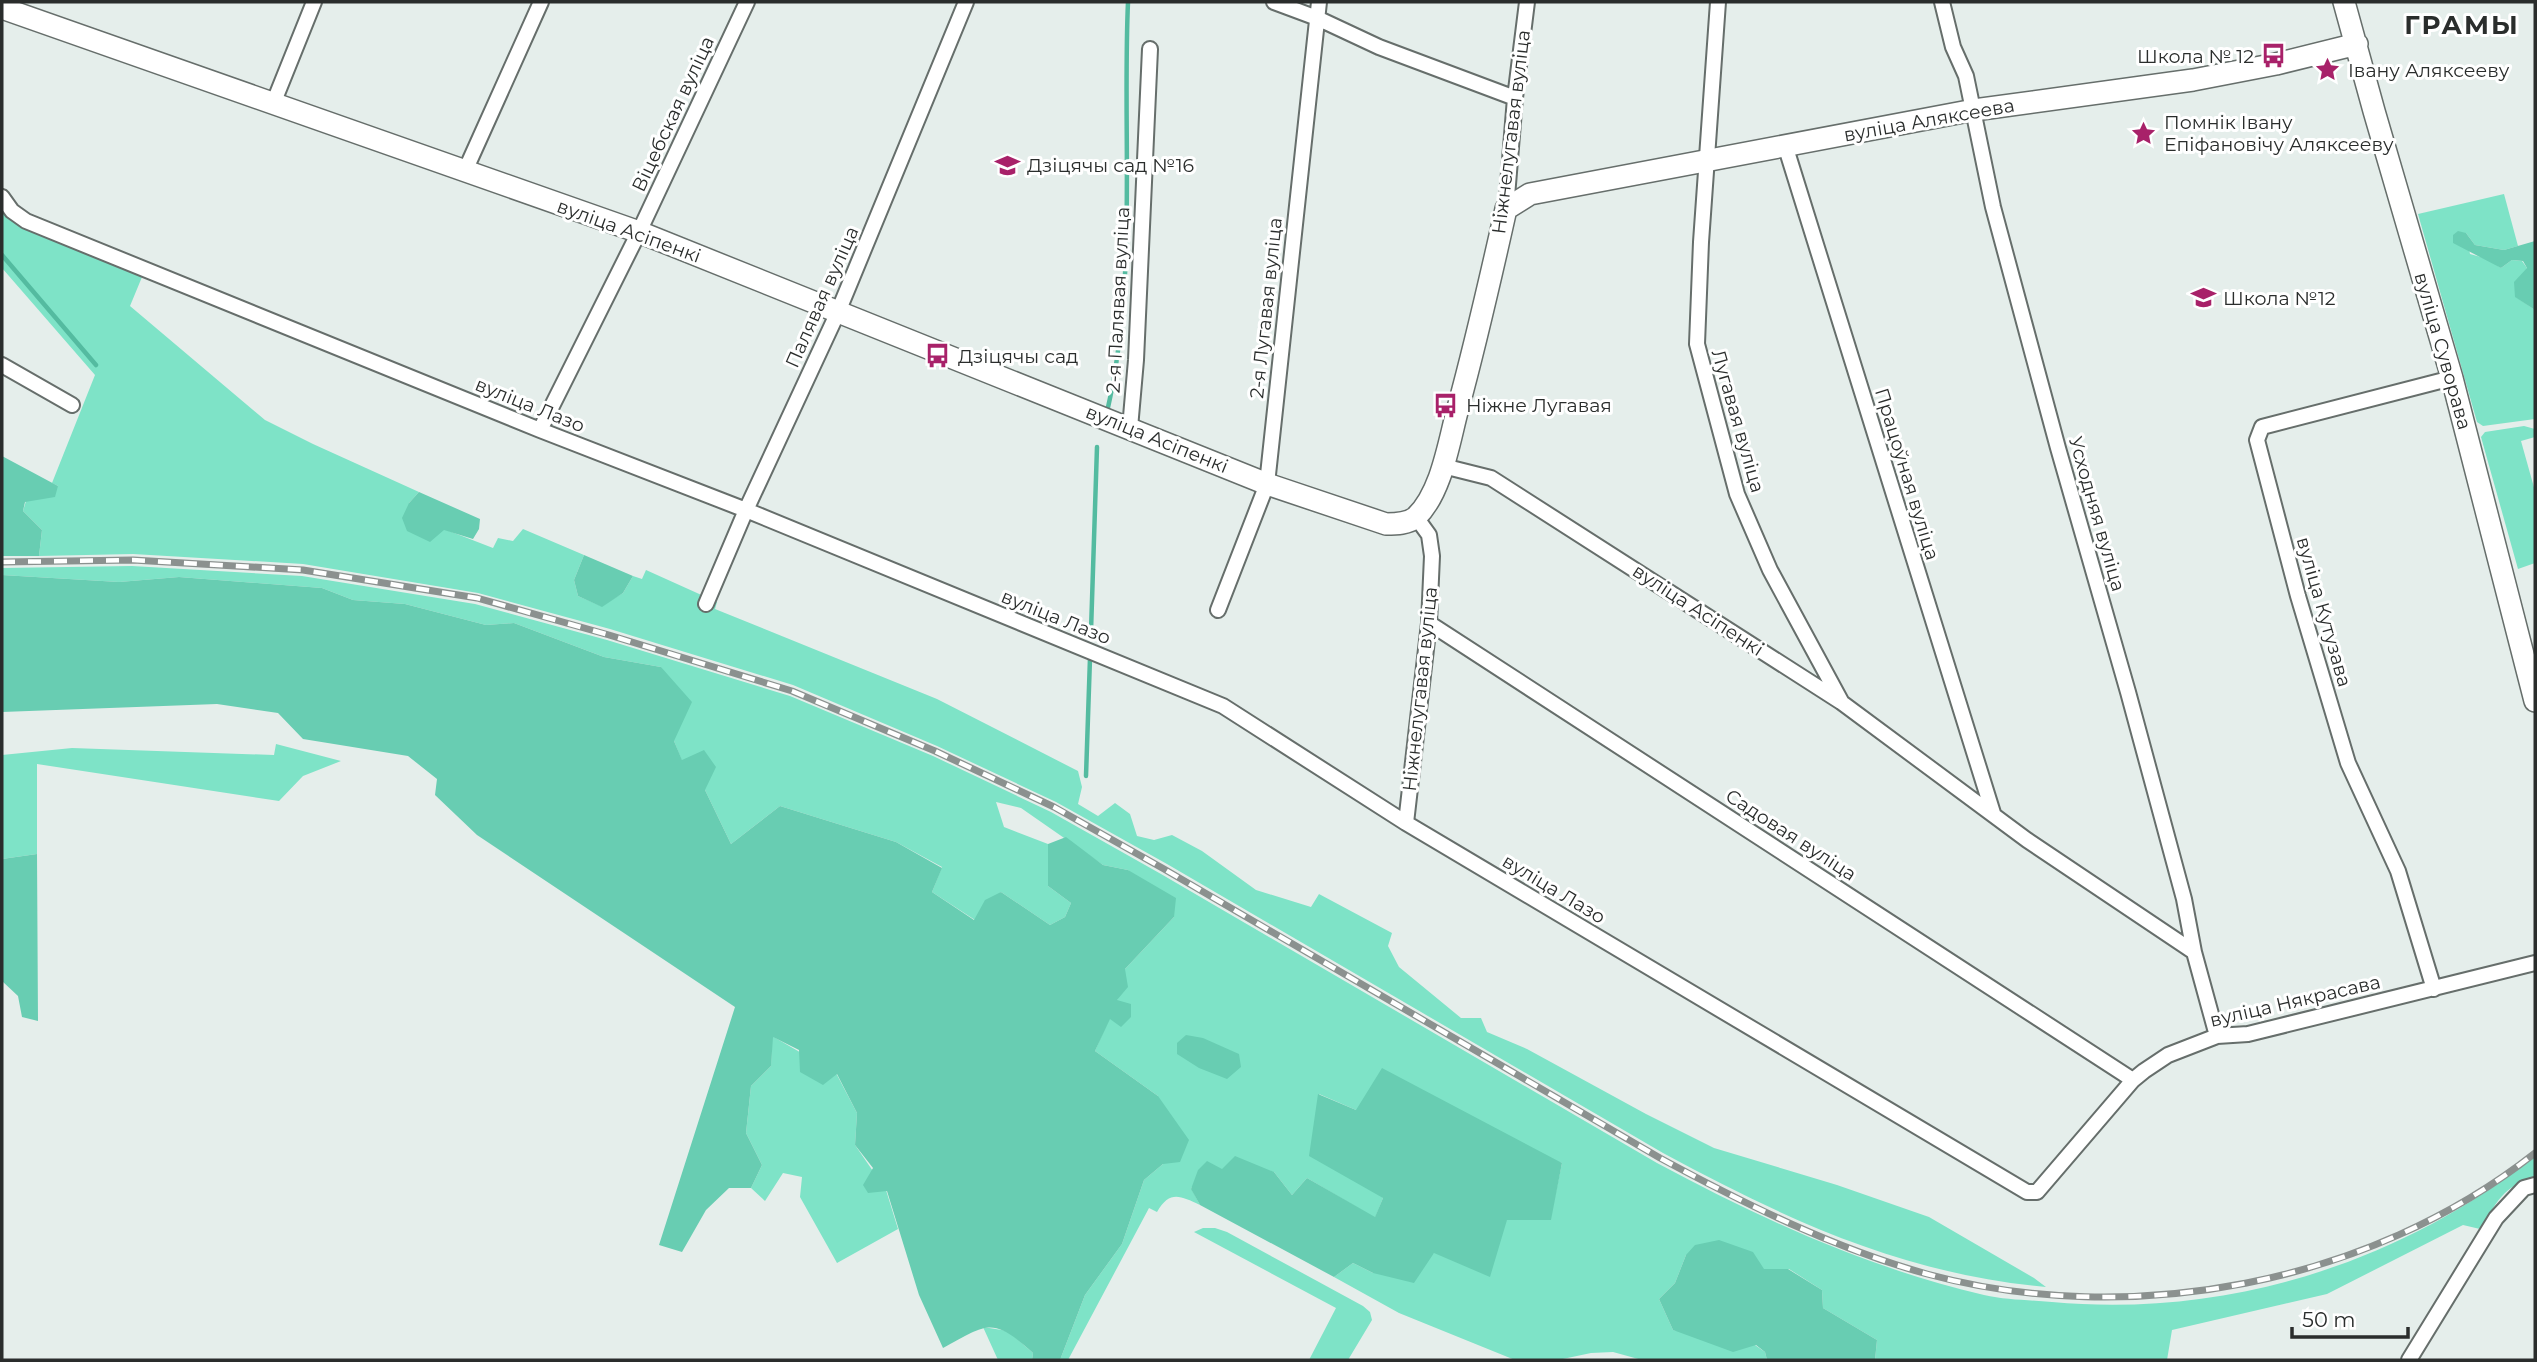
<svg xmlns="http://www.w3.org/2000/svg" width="2537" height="1362" font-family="Montserrat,sans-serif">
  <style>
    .green { fill: #7ee3c7 }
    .forest { fill: #68cdb2 }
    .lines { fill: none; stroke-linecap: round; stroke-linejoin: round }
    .stream { stroke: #54bba0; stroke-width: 4.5 }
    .street-casing { stroke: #666e6b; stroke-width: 18 }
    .secondary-casing { stroke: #666e6b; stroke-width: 24 }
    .street { stroke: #fff; stroke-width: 14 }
    .secondary { stroke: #fff; stroke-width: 21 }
    .rail-casing { stroke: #8b918f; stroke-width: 7 }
    .rail { stroke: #fff; stroke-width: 4.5; stroke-dasharray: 13; stroke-linecap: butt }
    .labels { text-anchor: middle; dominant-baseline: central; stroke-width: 6; stroke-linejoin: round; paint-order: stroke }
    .poi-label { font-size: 19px; fill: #2a2d2c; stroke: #fff; text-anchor: start }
    .street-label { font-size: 19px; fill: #2a2d2c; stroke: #fff }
    .district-label { font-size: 26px; font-weight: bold; letter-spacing: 2px; fill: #2a2d2c; stroke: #fff }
  </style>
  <rect width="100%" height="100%" fill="#e5eeeb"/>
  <path class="green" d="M2504 194 2518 246 2504 250 2475 245 2466 233 2470 254 2488 259 2501 268 2512 260 2522 261 2527 268 2516 297 2535 310V419L2483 426 2477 422 2418 214Z
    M2 207 22 226 142 277 130 306 265 420 313 444 419 492 409 503 444 529 493 548 498 538 513 541 523 529 584 555 574 580 578 596 601 606 623 593 633 576 642 579 646 570 717 602 715 609 937 699 1078 771 1082 787 1078 804 1098 816 1115 803 1130 814 1137 836 1154 840 1172 835 1202 851 1256 890 1311 907 1319 894 1392 933 1388 946 1399 967 1461 1018H1481L1487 1032 1527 1049 1646 1114 1714 1148 1837 1185 1929 1217 2034 1278 2046 1287C1903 1274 1787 1220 1663 1153L1167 864 1056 802 937 746 793 685 610 629 478 593 303 564 133 554 39 556 42 530 23 511 26 501 58 486 52 483 95 375 2 268Z
    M2524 426 2535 429V437L2521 441 2535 491V563L2518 569 2481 437 2485 432Z
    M132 566 302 576 475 604 607 640 790 696 933 756 1051 812 1161 874 1657 1163C1761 1219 1868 1268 1984 1295 2006 1300 2030 1300 2052 1302 2226 1318 2399 1264 2535 1156V1180C2503 1183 2496 1205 2480 1229L2463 1225 2327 1294 2172 1330 2167 1360H1875L1877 1340 1823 1308 1822 1290 1789 1269H1763L1686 1255 1675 1283 1659 1299 1673 1330 1755 1345 1765 1352 1767 1360H1642L1613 1352 1591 1353 1558 1360H1515L1399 1313 1334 1277 1353 1263 1373 1273 1434 1253 1507 1220H1550L1562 1163 1356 1110 1319 1094 1383 1198 1375 1218 1307 1178 1292 1195 1274 1172 1222 1169 1191 1188 1200 1205C1180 1196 1170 1190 1157 1212L1149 1208 1068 1360H1060L1085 1295 1122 1244 1144 1180 1163 1164 1158 1096 1095 1051 1117 1000 1125 969 1174 917 1128 870 1103 865 1021 808 996 802 1004 827 1048 844V886L1071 903 1065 917 1050 925 1001 892 975 920 932 892 942 867 896 842 780 806 731 844 705 790 682 761 674 741 661 667 604 657 514 623 486 625 405 604 353 600 322 588 179 577 119 582 2 575V568Z
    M276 744 341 761 303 776 279 801 37 764V854L2 859V755L72 748 274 755Z
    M772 1036 836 1073 857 1113 855 1145 886 1190 898 1229 837 1263 800 1197 802 1177 783 1173 765 1201 751 1188 762 1165 746 1133 751 1086 771 1066Z
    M1203 1228H1215L1227 1232 1363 1306 1370 1312 1372 1320 1348 1360H1309L1336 1308 1194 1232Z
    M983 1327 1008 1331 1033 1353 1032 1360H998Z"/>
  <path class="forest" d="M2458 231 2466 233 2475 245 2504 250 2535 241V310L2515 297 2514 282 2527 268 2523 261 2512 260 2501 268 2453 243V235Z
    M2 456 58 486 55 497 25 502 23 511 42 530 39 556H2Z
    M419 492 480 519 479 529 473 539 444 530 430 542 407 531 402 518 409 503Z
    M584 555 633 576 623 593 602 607 578 596 574 580Z
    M2 575 119 582 179 577 322 588 353 600 405 604 486 625 514 623 604 657 661 667 692 702 674 741 682 760 704 750 716 767 705 790 731 844 780 806 896 842 942 868 932 892 974 920 985 900 1001 892 1050 925 1065 917 1071 903 1048 886V844L1066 837 1103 865 1128 870 1176 898 1174 917 1125 969 1128 987 1117 1000 1131 1004V1017L1121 1027 1110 1019 1095 1051 1158 1096 1189 1140 1180 1162 1163 1164 1144 1180 1122 1244 1085 1295 1060 1360H1032L1033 1353C992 1316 988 1324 943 1348L919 1295 887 1191 868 1193 863 1185 873 1168 855 1145 857 1113 837 1074 823 1085 800 1072 799 1050 773 1037 771 1066 751 1086 746 1133 762 1165 751 1188H729L706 1210 682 1252 659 1245 735 1007 477 835 435 795 437 779 408 756 303 739 278 713 217 704 2 712Z
    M37 854 38 1021 22 1017 18 996 2 981V859Z
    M1186 1035 1203 1038 1239 1054 1241 1067 1227 1079 1199 1068 1177 1054V1043Z
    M1382 1068 1562 1163 1551 1220H1507L1490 1277 1434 1253 1414 1283 1373 1273 1353 1263 1334 1277 1200 1205 1191 1189 1198 1170 1207 1161 1222 1169 1235 1156 1274 1172 1292 1195 1307 1178 1375 1217 1383 1198 1309 1156 1318 1094 1356 1110Z
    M1719 1240 1753 1252 1764 1269H1788L1822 1290 1823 1308 1877 1340 1875 1360H1767L1765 1352 1756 1345 1733 1352 1673 1330 1659 1299 1675 1283 1686 1255 1695 1245Z"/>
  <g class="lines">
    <path class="stream" d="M2 255 96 365
      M1107 412C1138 278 1122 138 1128 2
      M1091 631 1097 447
      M1086 776 1090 658"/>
    <defs>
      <path id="street" d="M1274 2 1317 18 1379 47 1515 98
        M1718 2 1701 242 1697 344 1737 494 1770 570 1841 701
        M1942 2 1953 47 1966 76 1993 207 2058 448 2128 692 2184 899 2194 952 2217 1036
        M273 104 314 2
        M1785 145 1993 813
        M465 171 541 2
        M2 197 12 211 26 221 540 430 746 510 1223 706 1406 823 2027 1192H2037L2133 1080 2144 1071 2168 1055 2217 1036 2248 1034 2535 963
        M1506 209 1515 98 1527 2
        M2 365 72 405
        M1130 428 1136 360 1150 49
        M540 430 639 232 747 2
        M1443 466 1491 478 1841 702 2027 840 2194 952
        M706 604 746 510 838 312 966 2
        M1218 610 1267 484 1319 2
        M1429 623 2133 1080
        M1406 823 1429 623 1432 556 1429 535 1416 517
        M2434 989 2398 871 2348 763 2298 596 2257 440 2262 427 2452 378
        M2409 1360 2496 1218 2524 1188 2535 1185"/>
      <path id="secondary" d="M2344 2 2374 111 2452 378 2535 701
        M2 8 639 232 1267 484 1386 524C1396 524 1408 524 1416 517 1442 492 1449 441 1458 408 1476 342 1491 276 1506 209L1530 194 1974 110 2193 80 2276 64 2357 44"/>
    </defs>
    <use href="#street" class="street-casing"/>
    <use href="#secondary" class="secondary-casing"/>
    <use href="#street" class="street"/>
    <use href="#secondary" class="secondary"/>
    <defs>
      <path id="rail" d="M2 562 133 560 303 570 477 598 609 635 792 691 935 751 1054 807 1164 869 1660 1158C1745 1204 1833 1248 1927 1274 2131 1329 2369 1284 2535 1153"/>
    </defs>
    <use href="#rail" class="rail-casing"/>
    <use href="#rail" class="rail"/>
  </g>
  <defs>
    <symbol id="bus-bare" viewBox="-9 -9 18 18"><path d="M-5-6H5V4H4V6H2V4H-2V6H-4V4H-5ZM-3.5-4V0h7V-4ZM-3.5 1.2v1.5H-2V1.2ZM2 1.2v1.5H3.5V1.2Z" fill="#a82169" stroke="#fff" stroke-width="2.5" paint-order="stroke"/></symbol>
    <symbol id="sight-bare" viewBox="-9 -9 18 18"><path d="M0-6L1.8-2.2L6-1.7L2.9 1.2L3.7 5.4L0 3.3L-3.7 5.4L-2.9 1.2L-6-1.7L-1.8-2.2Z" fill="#a82169" stroke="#fff" stroke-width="2.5" paint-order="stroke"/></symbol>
    <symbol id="school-bare" viewBox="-9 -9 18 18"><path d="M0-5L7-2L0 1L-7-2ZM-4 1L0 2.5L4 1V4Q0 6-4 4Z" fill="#a82169" stroke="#fff" stroke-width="2.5" paint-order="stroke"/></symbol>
  </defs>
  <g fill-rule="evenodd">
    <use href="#bus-bare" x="2256" y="38" width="35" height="35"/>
    <use href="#sight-bare" x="2310" y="52" width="35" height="35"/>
    <use href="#sight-bare" x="2126" y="116" width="35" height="35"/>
    <use href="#school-bare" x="990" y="148" width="35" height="35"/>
    <use href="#school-bare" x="2186" y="280" width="35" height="35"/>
    <use href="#bus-bare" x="920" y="338" width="35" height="35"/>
    <use href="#bus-bare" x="1428" y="388" width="35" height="35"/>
  </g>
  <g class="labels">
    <g class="poi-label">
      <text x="2254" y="56" text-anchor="end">Школа № 12</text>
      <text x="2348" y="70">Івану Аляксееву</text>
      <text x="2164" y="122">Помнік Івану<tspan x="2164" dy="22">Епіфановічу Аляксееву</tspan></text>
      <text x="1027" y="165">Дзіцячы сад №16</text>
      <text x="2223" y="298">Школа №12</text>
      <text x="958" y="356">Дзіцячы сад</text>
      <text x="1466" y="405">Ніжне Лугавая</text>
    </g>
    <g class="street-label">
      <text transform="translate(673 114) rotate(-65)">Віцебская вуліца</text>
      <text transform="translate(1929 120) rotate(-10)">вуліца Аляксеева</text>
      <text transform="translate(1511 132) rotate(-83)">Ніжнелугавая вуліца</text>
      <text transform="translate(629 231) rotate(20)">вуліца Асіпенкі</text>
      <text transform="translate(822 297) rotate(-66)">Палявая вуліца</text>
      <text transform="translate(1118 300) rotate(-87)">2-я Палявая вуліца</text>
      <text transform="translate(1266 308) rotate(-84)">2-я Лугавая вуліца</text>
      <text transform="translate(2443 351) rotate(74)">вуліца Суворава</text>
      <text transform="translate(530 405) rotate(22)">вуліца Лазо</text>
      <text transform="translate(1738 421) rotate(74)">Лугавая вуліца</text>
      <text transform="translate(1157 439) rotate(22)">вуліца Асіпенкі</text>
      <text transform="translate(1907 474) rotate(73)">Працоўная вуліца</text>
      <text transform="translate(2097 514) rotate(74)">Усходняя вуліца</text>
      <text transform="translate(1698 610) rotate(33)">вуліца Асіпенкі</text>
      <text transform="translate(2324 612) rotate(74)">вуліца Кутузава</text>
      <text transform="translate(1056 617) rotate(22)">вуліца Лазо</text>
      <text transform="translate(1420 689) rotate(-84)">Ніжнелугавая вуліца</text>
      <text transform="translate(1791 835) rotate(33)">Садовая вуліца</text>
      <text transform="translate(1554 889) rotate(31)">вуліца Лазо</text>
      <text transform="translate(2295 1001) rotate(-13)">вуліца Някрасава</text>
    </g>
    <g class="district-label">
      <text x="2462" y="25">ГРАМЫ</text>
    </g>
  </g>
  <rect width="2537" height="1362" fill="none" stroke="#2a2d2c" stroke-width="7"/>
  <path d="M2292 1327v10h116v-10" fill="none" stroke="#2a2d2c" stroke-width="3.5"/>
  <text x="2302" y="1327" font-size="21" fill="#2a2d2c" stroke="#ffffff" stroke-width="5" paint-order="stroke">50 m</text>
</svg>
